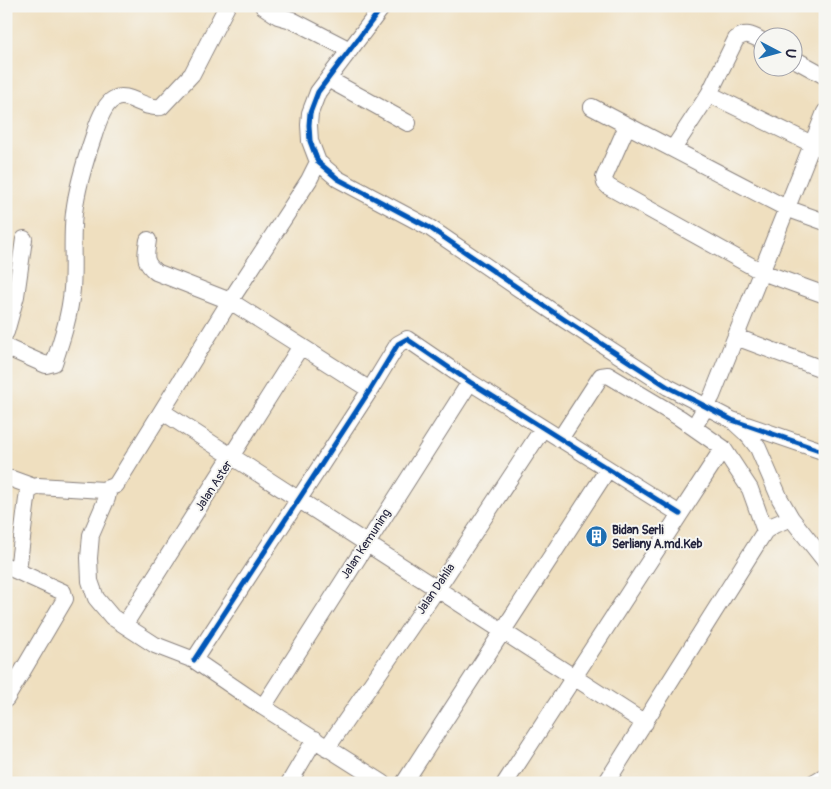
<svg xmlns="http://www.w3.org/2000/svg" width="831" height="789" font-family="Pangolin,sans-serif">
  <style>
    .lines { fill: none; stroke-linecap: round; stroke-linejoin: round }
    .minor-casing { stroke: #88807d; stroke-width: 18 }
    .minor { stroke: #fff; stroke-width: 16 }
    .cycleway-casing { stroke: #f6f6f2; stroke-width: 8 }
    .cycleway { stroke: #0057b8; stroke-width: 5 }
    .labels { text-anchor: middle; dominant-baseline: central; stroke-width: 4; stroke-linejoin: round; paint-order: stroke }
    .street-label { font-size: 12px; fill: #22223b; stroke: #f6f6f2 }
    .poi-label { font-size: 12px; font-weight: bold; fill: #22223b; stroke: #f6f6f2; text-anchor: start }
  </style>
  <rect width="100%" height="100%" fill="#f6f6f2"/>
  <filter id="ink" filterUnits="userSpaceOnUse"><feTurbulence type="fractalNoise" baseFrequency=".02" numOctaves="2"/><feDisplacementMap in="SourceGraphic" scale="10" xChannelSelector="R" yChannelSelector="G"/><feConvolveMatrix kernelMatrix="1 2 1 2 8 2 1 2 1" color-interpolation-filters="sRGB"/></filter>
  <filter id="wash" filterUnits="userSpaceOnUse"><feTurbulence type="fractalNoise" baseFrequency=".0096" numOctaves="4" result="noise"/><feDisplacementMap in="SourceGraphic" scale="20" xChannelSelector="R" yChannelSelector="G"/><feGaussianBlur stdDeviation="1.12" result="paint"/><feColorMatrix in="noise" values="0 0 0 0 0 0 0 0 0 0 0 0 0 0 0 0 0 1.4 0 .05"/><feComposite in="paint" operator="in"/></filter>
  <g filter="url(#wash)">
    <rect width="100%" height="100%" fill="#efdfbf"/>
  </g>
  <g filter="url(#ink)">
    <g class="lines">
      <defs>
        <path id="minor" d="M263 6 278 16 292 20 350 50
          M383 6 318 92 310 113 309 125 310 141 318 162 338 179 430 228 565 320 668 387 732 420 825 452
          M794 59 825 76
          M328 79 408 123
          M709 94 812 144 825 149
          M592 107 786 208 825 222
          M627 126 604 178 605 183 609 187 762 272 825 295
          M673 149 709 94 736 39C747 31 753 36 764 42
          M148 240C146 255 143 262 156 272L230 301 370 390
          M6 332 16 296 24 239
          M736 337 825 370
          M6 346 10 349 46 365 54 363C62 339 70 315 72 289 74 264 71 238 74 213 77 186 85 161 94 135 97 125 104 104 114 99 128 91 144 110 161 107L192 74 227 6
          M163 412 645 723
          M735 423 748 435 758 448 780 499 791 518 825 561
          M694 427 712 396 825 112
          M560 439 601 376 608 375 680 418 723 448 750 489 765 531
          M6 479H12L34 487
          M109 488 107 498 91 535 89 558 90 581 96 598 112 617 155 645 194 660 263 707 383 783
          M6 566 63 592 65 599 6 699
          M18 570 28 491 38 486 103 490 116 485 230 301 309 180 318 162
          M125 624 301 346
          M194 660 370 390 398 344 407 339 470 382 680 514
          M263 707 470 382
          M327 748 437 589 543 428
          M289 783 315 739
          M404 783 608 469
          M505 783 723 448
          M606 783 765 531 774 525 791 518
          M813 783 825 776"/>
      </defs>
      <use href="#minor" class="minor-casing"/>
      <use href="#minor" class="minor"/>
      <defs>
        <path id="cycleway" d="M383 6 318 92 310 113 309 125 310 141 318 162 338 179 430 228 565 320 668 387 732 420 825 452
          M194 660 370 390 398 344 407 339 470 382 680 514"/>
      </defs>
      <use href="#cycleway" class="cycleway-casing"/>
      <use href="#cycleway" class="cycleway"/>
    </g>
  </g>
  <defs>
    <symbol id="building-disc" viewBox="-11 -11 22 22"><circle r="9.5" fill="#1f6fb2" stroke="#f6f6f2"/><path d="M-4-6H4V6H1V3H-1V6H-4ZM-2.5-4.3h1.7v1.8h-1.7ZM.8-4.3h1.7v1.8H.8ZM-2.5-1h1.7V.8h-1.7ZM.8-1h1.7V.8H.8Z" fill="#fff"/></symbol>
  </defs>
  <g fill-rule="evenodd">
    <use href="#building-disc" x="584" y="524" width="25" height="25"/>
  </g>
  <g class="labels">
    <g class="street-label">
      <text transform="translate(214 486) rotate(-57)">Jalan Aster</text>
      <text transform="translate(366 544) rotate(-57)">Jalan Kemuning</text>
      <text transform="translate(436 589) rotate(-56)">Jalan Dahlia</text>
    </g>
    <g class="poi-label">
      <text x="612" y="530">Bidan Serli<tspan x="612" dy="14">Serliany A.md.Keb</tspan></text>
    </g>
  </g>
  <rect width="831" height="789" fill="none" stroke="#f6f6f2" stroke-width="25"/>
  <g transform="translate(778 52) rotate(96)"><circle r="24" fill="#f6f6f2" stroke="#a1a1a9"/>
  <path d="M0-4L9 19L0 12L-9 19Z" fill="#1f6fb2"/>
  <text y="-8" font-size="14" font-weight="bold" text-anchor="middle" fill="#22223b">U</text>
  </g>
</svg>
